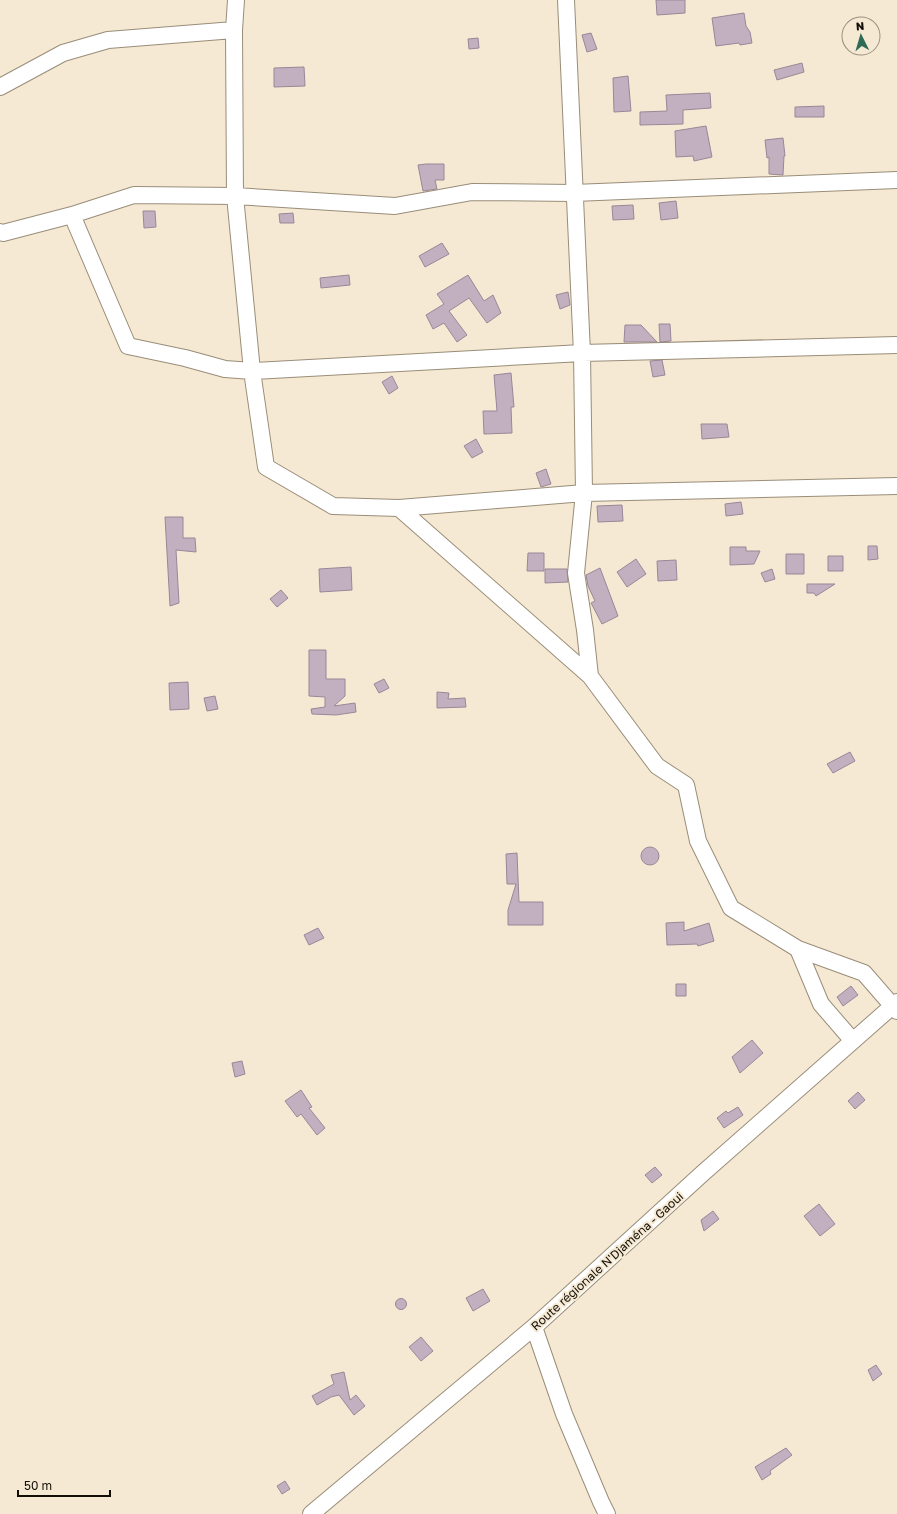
<svg xmlns="http://www.w3.org/2000/svg" width="897" height="1514" font-family="'Golos Text',sans-serif">
  <style>
    .building { fill: #c2b0c1; stroke: #998798 }
    .lines { fill: none; stroke-linecap: round; stroke-linejoin: round }
    .minor-casing { stroke: #998d79; stroke-width: 18 }
    .minor { stroke: #fff; stroke-width: 16 }
    .labels { text-anchor: middle; dominant-baseline: central; stroke-width: 4; stroke-linejoin: round; paint-order: stroke }
    .street-label { font-size: 12px; fill: #120e07; stroke: #f6e9d3 }
  </style>
  <rect width="100%" height="100%" fill="#f6e9d3"/>
  <path class="building" d="M656 0H685V13L657 15Z
    M744 13 746 26 750 32 752 43 740 45 739 43 716 46 712 18Z
    M591 33 597 49 587 52 582 35Z
    M478 38 479 48 469 49 468 39Z
    M802 63 804 72 777 80 774 70Z
    M304 67 305 86 274 87V68Z
    M628 76 631 111 614 112 613 78Z
    M710 93 711 108 683 110V124L640 125V112L667 111 666 95Z
    M824 106V117H795V107Z
    M706 126 712 157 694 161 693 156 676 157 675 131Z
    M783 138 785 156H784L783 175 769 174V157L767 158 765 140Z
    M426 164H444V180H435L437 189 423 191 418 165Z
    M676 201 678 218 661 220 659 203Z
    M633 205 634 219 613 220 612 206Z
    M143 211H155L156 227 144 228Z
    M293 213 294 223H280L279 214Z
    M442 243 449 254 425 267 419 256Z
    M349 275 350 285 321 288 320 278Z
    M468 275 484 301 493 295 501 313 487 323 469 298 449 311 467 335 457 342 444 323 433 329 426 315 444 304 437 294Z
    M568 292 570 305 560 309 556 295Z
    M659 324H670L671 341 660 342Z
    M625 325H641L657 342H624Z
    M662 360 665 375 653 377 650 361Z
    M511 373 514 407H511L512 433 484 434 483 411H497L494 375Z
    M392 376 398 388 389 394 382 382Z
    M701 424H727L729 437 702 439Z
    M476 439 483 452 472 458 464 446Z
    M546 469 551 484 541 487 536 473Z
    M741 502 743 514 726 516 725 504Z
    M622 505 623 521 598 522 597 506Z
    M165 517H183V538H195L196 552 176 550 179 603 170 606Z
    M868 546H877L878 559 868 560Z
    M730 547H746V551H760L754 564 730 565Z
    M528 553H544V571H527Z
    M786 554H804V574H786Z
    M828 556H843V571H828Z
    M636 559 646 574 627 587 617 572Z
    M676 560 677 580 658 581 657 561Z
    M351 567 352 590 320 592 319 569Z
    M600 568 618 616 602 624 591 603 595 601 588 586 586 575Z
    M545 569H567L568 582 545 583Z
    M772 569 775 579 765 582 761 573Z
    M807 584H835L816 596 814 593H807Z
    M281 590 288 598 277 607 270 599Z
    M309 650H326V679H345V696L334 706 355 703 356 712 336 715 312 714 311 709 325 707V697L309 696Z
    M384 679 389 688 379 693 374 684Z
    M188 682 189 709 170 710 169 683Z
    M437 692 449 693 448 699 465 698 466 707 437 708Z
    M215 696 218 709 207 711 204 698Z
    M850 752 855 761 833 773 827 764Z
    M641 856a9 9 0 1 1 18 0a9 9 0 1 1-18 0Z
    M517 853 519 902H543V925H508V910L516 884H507L506 854Z
    M684 922V931L709 923 714 941 698 946 697 944 667 945 666 923Z
    M318 928 324 938 309 945 304 935Z
    M676 984H686V996H676Z
    M851 986 858 995 843 1006 837 997Z
    M752 1040 763 1053 740 1073 732 1057Z
    M242 1061 245 1074 235 1077 232 1063Z
    M301 1090 312 1107 309 1108 325 1128 317 1135 301 1114 297 1117 285 1101Z
    M858 1092 865 1100 855 1109 848 1101Z
    M738 1107 743 1115 724 1128 717 1118 726 1111 728 1113Z
    M655 1167 662 1175 652 1183 645 1175Z
    M819 1204 835 1224 820 1236 804 1216Z
    M713 1211 719 1219 704 1231 701 1220Z
    M483 1289 490 1301 473 1311 466 1298Z
    M395.5 1304a5.5 5.5 0 1 1 11 0a5.5 5.5 0 1 1-11 0Z
    M421 1337 433 1351 421 1361 409 1347Z
    M876 1365 882 1374 873 1381 868 1370Z
    M344 1372 350 1400 356 1395 365 1406 354 1415 339 1395 331 1397 317 1405 312 1396 334 1384 331 1375Z
    M786 1448 792 1455 770 1471 771 1474 762 1480 755 1467Z
    M285 1481 290 1489 282 1494 277 1486Z"/>
  <g class="lines">
    <defs>
      <path id="minor" d="M566 0 582 353 584 493 576 573 585 630 590 676 657 766 686 785 698 841 731 908 798 949 864 973 897 1011
        M234 30 235 196 252 371 266 467 333 506 399 508 590 676
        M0 87 63 53 108 40 234 30 236 0
        M72 215 134 195 235 196 395 206 472 192 574 193 897 180
        M0 232 3 233 72 215 128 346 185 358 225 369 252 371 582 353 897 345
        M399 508 584 493 897 486
        M798 949 821 1004 853 1041
        M534 1327 564 1414 601 1502 607 1514
        M311 1514 534 1327 703 1173 897 1002"/>
    </defs>
    <use href="#minor" class="minor-casing"/>
    <use href="#minor" class="minor"/>
  </g>
  <g class="labels">
    <g class="street-label">
      <text transform="translate(607 1261) rotate(-42)">Route régionale N'Djaména - Gaoui</text>
    </g>
  </g>
  <g transform="translate(861 36) rotate(355)"><circle r="19" fill="#f6e9d3" stroke="#9b9181"/>
  <path d="M0-3L7 15L0 10L-7 15Z" fill="#2d6b57"/>
  <text y="-6" font-size="11" font-weight="bold" text-anchor="middle" fill="#120e07">N</text>
  </g>
  <path d="M18 1490v6h92v-6" fill="none" stroke="#120e07" stroke-width="2"/>
  <text x="24" y="1490" font-size="12" fill="#120e07" stroke="#f6e9d3" stroke-width="3" paint-order="stroke">50 m</text>
</svg>
